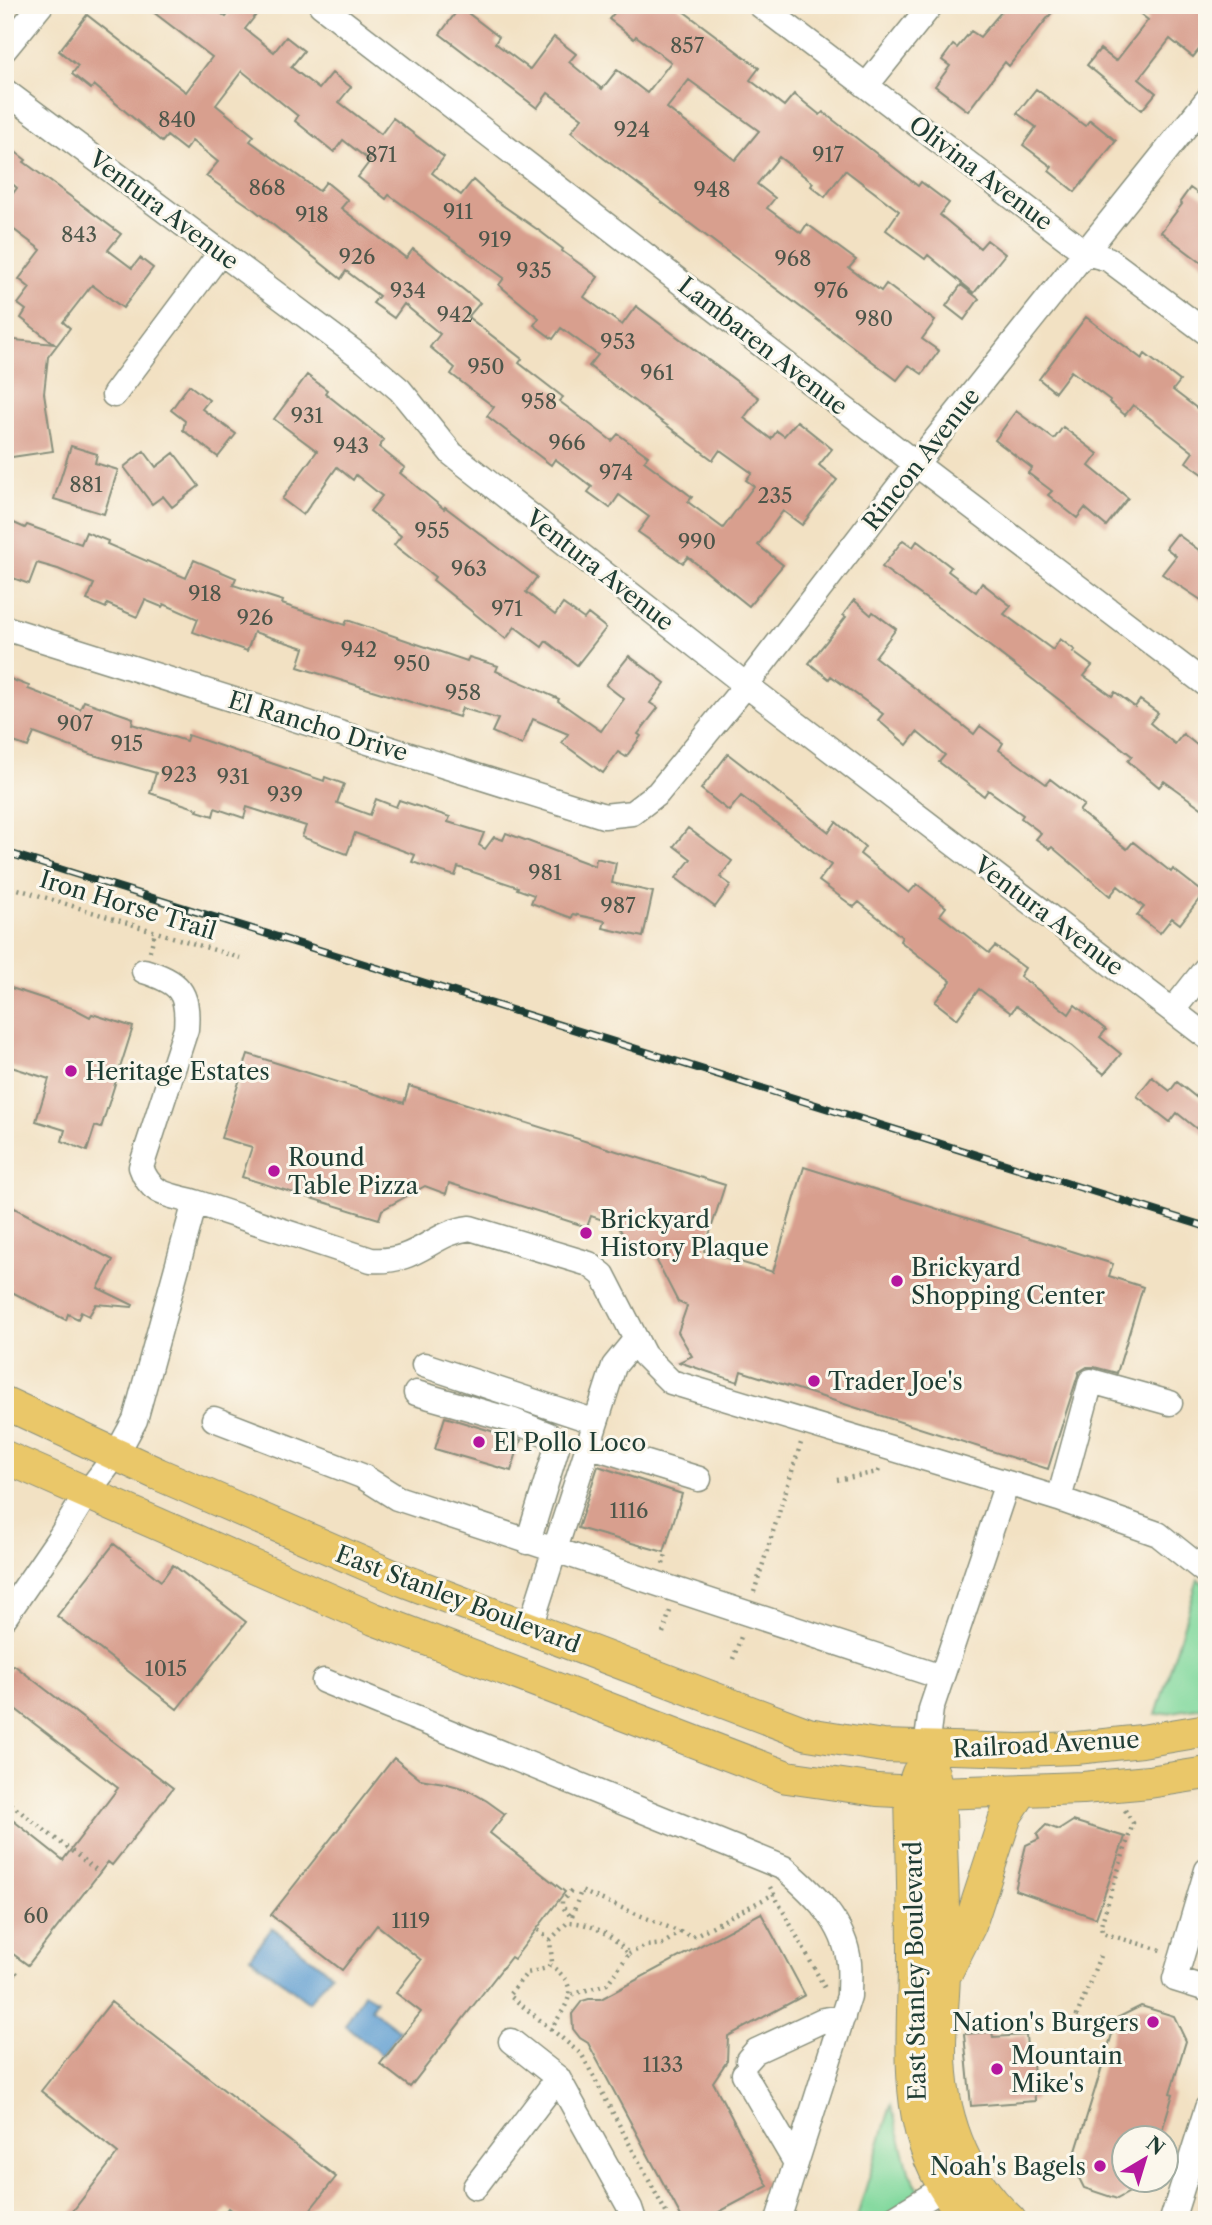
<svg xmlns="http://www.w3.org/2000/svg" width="1212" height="2225" font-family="'Libre Caslon Text',serif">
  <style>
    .green { fill: #80d89c; stroke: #508a68; stroke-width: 2 }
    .water { fill: #609fd2; stroke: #406e83; stroke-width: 2 }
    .building { fill: #d89f8e; fill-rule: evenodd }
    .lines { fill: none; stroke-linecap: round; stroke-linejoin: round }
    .minor-casing { stroke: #888f7c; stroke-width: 27 }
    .major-casing { stroke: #888f7c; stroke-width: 34 }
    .path { stroke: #888f7c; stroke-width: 4.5; stroke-dasharray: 2 5; stroke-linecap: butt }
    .minor { stroke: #fff; stroke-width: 24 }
    .major { stroke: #eac769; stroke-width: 32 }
    .rail-casing { stroke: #1f3d34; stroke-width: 8 }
    .rail { stroke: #fbf7ec; stroke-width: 5; stroke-dasharray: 16; stroke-linecap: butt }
    .poi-dot { fill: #b5179e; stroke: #fbf7ec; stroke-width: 2.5 }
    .labels { text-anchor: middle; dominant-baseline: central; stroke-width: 6; stroke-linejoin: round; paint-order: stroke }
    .number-label { font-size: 21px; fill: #4d564a }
    .street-label { font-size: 24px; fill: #1f3d34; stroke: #fbf7ec }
    .poi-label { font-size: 24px; fill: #1f3d34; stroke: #fbf7ec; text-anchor: start }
  </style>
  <rect width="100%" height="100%" fill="#fbf7ec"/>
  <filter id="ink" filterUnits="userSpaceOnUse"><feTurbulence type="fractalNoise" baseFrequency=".0143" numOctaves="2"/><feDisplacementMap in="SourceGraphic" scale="14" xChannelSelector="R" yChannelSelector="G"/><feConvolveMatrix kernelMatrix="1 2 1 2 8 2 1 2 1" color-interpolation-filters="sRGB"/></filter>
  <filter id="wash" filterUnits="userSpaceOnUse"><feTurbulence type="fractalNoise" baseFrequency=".00686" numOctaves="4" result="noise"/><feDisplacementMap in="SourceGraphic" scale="28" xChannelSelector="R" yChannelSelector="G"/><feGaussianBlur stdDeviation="1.57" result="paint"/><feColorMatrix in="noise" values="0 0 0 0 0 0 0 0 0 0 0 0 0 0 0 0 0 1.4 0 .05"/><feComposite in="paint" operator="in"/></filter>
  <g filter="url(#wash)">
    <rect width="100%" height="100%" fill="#f2e1c3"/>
    <path class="green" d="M1198 1579 1207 1587V1706L1156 1715Z
      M891 2105 910 2174 938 2220H856Z"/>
    <path class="water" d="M272 1928 331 1974 309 2002 250 1957Z
      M364 1993 376 2000 371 2009 400 2031 382 2055 345 2025Z"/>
    <g id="blocks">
      <path class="building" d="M144 5H210L226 17 235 5H243L256 15 245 29 274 52 286 37 304 51 291 67 319 89 332 73 351 87 339 102 381 134 393 118 444 157 432 173 461 195 473 180 495 200 541 232 563 249 562 251 598 277 584 297 622 325 636 306 759 398 744 418 771 439 777 431 784 436 797 421 832 449 819 465 837 480 802 525 783 511 758 545 783 565 749 606 688 557 683 563 638 532 649 517 619 495 610 508 588 492 592 487 555 459 551 465 487 416 494 407 451 374 455 368 430 347 440 334 404 304 394 318 373 303 379 296 346 271 341 279 252 208 206 176 218 162 192 141 185 150 167 136 162 142 94 85 91 89 72 74 78 66 59 51 87 15 186 92 212 57ZM242 71 298 116 295 121 334 152 343 140 370 161 358 177 386 199 389 195 504 278 499 285 539 318 534 325 553 339 561 328 598 355 589 366 629 397 713 460 720 450 752 473 746 480 754 486 723 528 688 502 692 497 644 461 648 456 618 434 612 441 559 401 563 397 519 363 522 359 468 317 480 303 413 249 406 258 341 208 348 200 326 182 319 191 250 141 254 136 216 105Z
        M621 5H675L759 68 750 80 784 106 794 94 820 115 823 112 918 186 921 182 949 203 940 215 980 248 987 240 1005 254 974 293 928 255 925 259 886 230 899 211 845 170 825 197 811 186 813 183 779 157 757 184 775 198 767 208 801 233 807 224 856 260 849 268 881 291 886 284 935 321 922 339 939 351 922 374 909 365 897 380 594 151 571 132 582 118 548 93 537 108 440 34 460 7 499 37 495 43 530 69 554 37 576 54 569 62 602 89 617 70 647 93 671 62 636 36 634 39 609 19ZM689 80 759 131 735 160 667 108Z
        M1007 5H1058L1009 66 1005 62 968 111 935 86 950 66 942 60 953 45 957 48 971 31 980 37Z
        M1129 5H1207V40L1193 57 1170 39 1139 79 1156 93 1142 110 1087 65 1100 49 1116 61 1148 20Z
        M1036 89 1085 126 1090 120 1116 141 1075 192 1049 171 1052 167 1023 145 1036 127 1017 113Z
        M5 144 26 160 24 162 121 234 108 250 132 268 140 258 153 268 123 308 92 285 63 322 70 328 48 357 44 393 53 451 5 458V339L54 344 21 318 26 310 18 304 30 288 19 279 41 250 5 223V204L17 188 9 181 5 186Z
        M1190 188 1207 200V267L1161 232 1182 204 1180 202Z
        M961 285 979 299 964 320 946 306Z
        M1086 317 1142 359 1145 354 1180 381 1173 390 1207 416V477L1186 462 1193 452 1133 405 1125 415 1109 402 1110 400 1071 371 1055 392 1039 379Z
        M307 375 327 390 325 393 384 440 379 447 405 468 400 473 444 509 445 507 537 577 526 592 555 615 563 604 584 619 588 614 606 628 577 665 546 641 542 647 515 627 506 639 433 580 435 577 394 545 401 536 370 511 382 496 356 475 353 480 337 467 303 515 282 499 317 451 274 419Z
        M189 385 209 400 202 409 236 434 218 457 183 430 185 421 171 410Z
        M1016 411 1054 439 1063 427 1098 454 1089 466 1128 498 1106 526 1085 508 1077 518 1048 495 1052 491 1028 473 1032 468 995 440Z
        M71 446 97 454 95 463 118 470 104 514 54 499Z
        M144 451 156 467 174 453 199 486 172 507 163 496 152 504 124 467Z
        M5 519 25 528 27 525 81 544 86 532 108 541 107 544 186 578 194 560 236 578 233 585 283 601 282 604 345 625 347 620 467 661 469 657 498 666 496 671 559 699 558 701 601 731 624 699 606 685 629 656 665 683 650 703 658 708 638 734 641 736 626 757 618 752 603 773 562 743 568 734 533 719 522 745 492 732 498 719 462 708 459 717 298 667 304 648 254 632 247 651 193 632 198 619 164 604 162 607 145 600 137 617 107 604 106 608 87 600 94 584 58 569 37 563 29 584 5 575Z
        M1177 534 1207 556V604L1162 574 1176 556 1166 548Z
        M903 540 913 547 917 541 951 567 948 571 976 592 982 583 1011 606 1004 614 1053 650 1060 639 1075 650 1073 652 1092 666 1084 676 1112 696 1115 692 1135 707 1140 700 1158 713 1150 723 1175 744 1183 734 1207 753V812L1164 781 1159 787 1128 761 1132 756 965 627 882 567Z
        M854 600 871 615 873 612 896 629 875 657 974 734 980 726 1003 743 999 750 1046 784 1050 779 1084 805 1079 811 1127 849 1133 842 1171 872 1173 869 1204 893 1180 924 1172 918 1160 933 1137 915 1144 907 1118 886 1110 896 1052 847 1050 849 1036 839 1041 833 1021 818 1023 815 988 790 984 796 939 762 945 755 917 732 907 745 878 720 883 714 831 676 829 679 809 663 846 617 843 615Z
        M5 677 29 686 28 689 80 709 84 701 133 718 132 724 186 741 188 735 324 781 325 777 344 784 337 803 370 815 376 799 396 807 399 800 450 817 448 822 484 833 479 845 485 849 494 837 503 840 506 833 595 866 596 858 616 863 612 883 653 892 643 937 603 928 605 921 573 914 572 918 531 903 534 895 517 889 518 887 458 867 455 876 412 862 415 855 355 833 347 854 302 837 306 826 247 807 244 818 215 808 213 816 197 811 198 809 150 793 156 773 90 754 34 733 28 747 5 739Z
        M728 754 829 832 836 822 865 847 860 854 909 893 917 884 946 907 940 915 989 953 995 946 1025 968 1020 976 1069 1014 1075 1005 1106 1030 1100 1037 1121 1054 1104 1074 1073 1047 1016 1006 1011 1013 979 989 957 1019 935 1002 951 981 900 941 902 937 859 902 854 907 819 881 831 865 741 796 729 811 701 789Z
        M688 828 732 861 720 877 731 885 715 907 676 878 691 859 674 846Z
        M5 986 75 1009 90 1017 92 1014 133 1027 101 1128 95 1126 87 1151 62 1141 65 1130 36 1121 49 1079 5 1065Z
        M248 1054 404 1103 409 1086 725 1185 704 1251 773 1272 804 1167 1113 1264 1109 1276 1143 1287 1117 1373 1094 1367H1087L1079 1372 1048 1469 741 1371 738 1382 679 1362 692 1356 678 1332 687 1306 678 1302 656 1259 639 1254 642 1244 625 1239 618 1225 591 1216 587 1227 449 1183 446 1194 425 1186 382 1210 379 1219 242 1177 252 1147 221 1138Z
        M1152 1077 1170 1091 1177 1082 1207 1106V1137L1177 1113 1170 1122 1137 1096Z
        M5 1203 113 1260 98 1288 133 1305 132 1307 96 1304 89 1316 81 1312 78 1319 68 1314 66 1320 8 1290 10 1284 5 1282Z
        M445 1417 521 1440 511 1471 435 1449Z
        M598 1466 682 1494 664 1552 578 1528Z
        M114 1544 161 1581 173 1565 246 1622 177 1709 57 1616Z
        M14 1665 173 1788 112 1865 108 1862 28 1965 5 1948V1814L63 1860 118 1788 5 1701V1677Z
        M394 1758 420 1779 444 1783 466 1789 487 1801 505 1814 490 1833 565 1892 514 1959 511 1957 410 2087 380 2064 421 2012 396 1993 421 1960 377 1925 342 1970 271 1915Z
        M1073 1821 1125 1837 1096 1918 1015 1890 1026 1845 1039 1839 1037 1834 1046 1825 1059 1830Z
        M761 1913 805 1995 728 2036 727 2061 713 2082 768 2186 704 2220H683L588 2043 580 2038 573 2029 572 2014 582 2001 589 1999H601Z
        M111 2002 336 2177 302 2220H243L228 2208 219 2220H66L118 2153 41 2091Z
        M1141 2006 1174 2016 1186 2041 1170 2093 1173 2094 1161 2134 1157 2133 1156 2138H1124V2180H1151L1117 2199 1084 2188 1072 2164 1117 2018Z
        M992 2032 993 2037 1026 2035 1028 2060H1033L1035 2101 971 2106 964 2034Z"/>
    </g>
  </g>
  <g filter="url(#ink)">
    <use href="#blocks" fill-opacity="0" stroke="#888f7c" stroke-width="2"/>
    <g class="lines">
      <defs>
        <path id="minor" d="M321 5 916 464 1207 685
          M760 5 1086 253 1108 259 1207 333
          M5 49 41 5
          M866 86 931 5
          M5 91 366 361 400 390 452 454 746 685 1207 1037
          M114 395 221 252
          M5 628 604 816 632 813 658 793 746 685 916 464 1207 100
          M144 971C179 982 189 991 186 1029L141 1167C150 1195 169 1195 195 1202
          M1173 1010 1207 967
          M424 1365 596 1422
          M416 1393 511 1420 549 1435 557 1447 528 1542
          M214 1419 362 1476 397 1498 941 1677
          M588 1445 699 1479
          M1007 1483 1059 1499 1158 1534 1207 1573
          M1059 1499 1091 1381 1170 1403
          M5 1617 60 1537 87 1493 116 1455 135 1420 195 1202 371 1260C417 1264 431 1233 470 1228L589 1264 603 1275 644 1355 671 1382 1007 1483 931 1709 926 1748
          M530 1627 614 1366 636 1339
          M324 1681 784 1868C813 1893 845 1922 849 1963 850 1973 849 1985 849 1996L778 2220
          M1207 1870 1175 1979 1207 1989
          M511 2041 558 2078 630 2208 634 2220
          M748 2060 756 2051 823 2020 843 2017
          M744 2074 796 2163
          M475 2187 558 2078
          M891 2220 958 2179
          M1172 2220 1207 2108"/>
        <path id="major" d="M5 1403 158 1474 400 1579 808 1734 883 1746 1020 1750 1076 1748 1142 1741 1207 1730
          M5 1457 374 1619 787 1777 877 1790 938 1793 1083 1788 1149 1782 1207 1773
          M918 1773 911 1792C912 1848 914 1903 914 1959 914 2055 898 2140 968 2220
          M933 1773 938 1793 940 1816C942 1868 944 1920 944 1971 944 1996 940 2021 940 2046 939 2111 962 2176 1010 2220
          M947 1971 970 1925 1006 1815 1022 1791"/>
      </defs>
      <use href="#minor" class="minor-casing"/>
      <use href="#major" class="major-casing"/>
      <path class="path" d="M5 885 240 958
        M150 951 155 932
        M837 1480 878 1472 880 1467
        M663 1564 667 1551
        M754 1592 801 1443
        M663 1633 670 1611
        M733 1659 742 1634
        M5 1800 99 1872
        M1125 1810 1133 1823 1101 1925 1102 1933 1161 1950
        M770 1887 826 1990
        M571 1891 562 1901V1906L572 1918
        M572 1916 581 1891 680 1932 663 1944 645 1946 629 1954
        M538 1930 550 1940 552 1962 547 1968 527 1973 509 1995 551 2029C568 2003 582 1987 550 1965
        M680 1932 692 1937 774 1894
        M550 1940 568 1922C592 1923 613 1935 629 1954L607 1984 570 1995
        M5 1964 21 1977
        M1074 2023 1100 1956
        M551 2029 582 2055 670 2220"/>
      <use href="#minor" class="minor"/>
      <use href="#major" class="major"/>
      <defs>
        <path id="rail" d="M5 852 1207 1227"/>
      </defs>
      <use href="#rail" class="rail-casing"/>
      <use href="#rail" class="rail"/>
    </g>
  </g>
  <g class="poi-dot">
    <circle cx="71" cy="1071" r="7"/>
    <circle cx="274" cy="1171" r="7"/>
    <circle cx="586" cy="1233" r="7"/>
    <circle cx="897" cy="1281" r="7"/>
    <circle cx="814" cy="1381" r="7"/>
    <circle cx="479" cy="1442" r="7"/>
    <circle cx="1153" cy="2022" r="7"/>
    <circle cx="997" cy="2069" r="7"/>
    <circle cx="1100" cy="2166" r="7"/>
  </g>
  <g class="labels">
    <g class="number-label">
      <text x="687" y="45">857</text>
      <text x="177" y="119">840</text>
      <text x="632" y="129">924</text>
      <text x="381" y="154">871</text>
      <text x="828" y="154">917</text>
      <text x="267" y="187">868</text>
      <text x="712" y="189">948</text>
      <text x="458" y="211">911</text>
      <text x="312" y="214">918</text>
      <text x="79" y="234">843</text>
      <text x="495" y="239">919</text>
      <text x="357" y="256">926</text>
      <text x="793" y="258">968</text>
      <text x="534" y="270">935</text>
      <text x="408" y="290">934</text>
      <text x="831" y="290">976</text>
      <text x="455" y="314">942</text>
      <text x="874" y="318">980</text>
      <text x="618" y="341">953</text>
      <text x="486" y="366">950</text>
      <text x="657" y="372">961</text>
      <text x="539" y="401">958</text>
      <text x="307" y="415">931</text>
      <text x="567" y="442">966</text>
      <text x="351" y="445">943</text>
      <text x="616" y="472">974</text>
      <text x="86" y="484">881</text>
      <text x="775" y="495">235</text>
      <text x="432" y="530">955</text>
      <text x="697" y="541">990</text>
      <text x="469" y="568">963</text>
      <text x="205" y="593">918</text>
      <text x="507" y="608">971</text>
      <text x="255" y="617">926</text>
      <text x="359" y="649">942</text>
      <text x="412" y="663">950</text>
      <text x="463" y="692">958</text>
      <text x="75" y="723">907</text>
      <text x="127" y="743">915</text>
      <text x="179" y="774">923</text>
      <text x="233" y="776">931</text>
      <text x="285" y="794">939</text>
      <text x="545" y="872">981</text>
      <text x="618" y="905">987</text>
      <text x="629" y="1510">1116</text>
      <text x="166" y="1668">1015</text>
      <text x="36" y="1915">60</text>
      <text x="411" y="1920">1119</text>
      <text x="663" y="2064">1133</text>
    </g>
    <g class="street-label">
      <text transform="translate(981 173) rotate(37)">Olivina Avenue</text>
      <text transform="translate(164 210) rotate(37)">Ventura Avenue</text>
      <text transform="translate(763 346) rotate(38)">Lambaren Avenue</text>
      <text transform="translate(921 459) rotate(-52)">Rincon Avenue</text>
      <text transform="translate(600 570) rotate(38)">Ventura Avenue</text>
      <text transform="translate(318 726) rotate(17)">El Rancho Drive</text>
      <text transform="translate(128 905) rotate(17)">Iron Horse Trail</text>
      <text transform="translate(1049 916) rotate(37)">Ventura Avenue</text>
      <text transform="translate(458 1599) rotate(21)">East Stanley Boulevard</text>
      <text transform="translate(1046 1744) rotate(-3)">Railroad Avenue</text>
      <text transform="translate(915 1971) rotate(-91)">East Stanley Boulevard</text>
    </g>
    <g class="poi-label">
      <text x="85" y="1071">Heritage Estates</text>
      <text x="288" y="1157">Round<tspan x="288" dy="28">Table Pizza</tspan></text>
      <text x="600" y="1219">Brickyard<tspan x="600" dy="28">History Plaque</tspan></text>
      <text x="911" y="1267">Brickyard<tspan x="911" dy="28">Shopping Center</tspan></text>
      <text x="828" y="1381">Trader Joe's</text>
      <text x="493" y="1442">El Pollo Loco</text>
      <text x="1139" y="2022" text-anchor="end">Nation's Burgers</text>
      <text x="1011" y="2055">Mountain<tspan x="1011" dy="28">Mike's</tspan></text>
      <text x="1086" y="2166" text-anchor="end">Noah's Bagels</text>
    </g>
  </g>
  <rect width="1212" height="2225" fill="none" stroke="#fbf7ec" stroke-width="28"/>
  <g transform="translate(1145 2159) rotate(38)"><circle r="33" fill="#fbf7ec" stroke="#a3ada2" stroke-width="2"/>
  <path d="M0-5L12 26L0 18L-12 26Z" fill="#b5179e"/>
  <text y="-10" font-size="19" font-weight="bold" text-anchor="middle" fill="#1f3d34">N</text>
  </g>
</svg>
